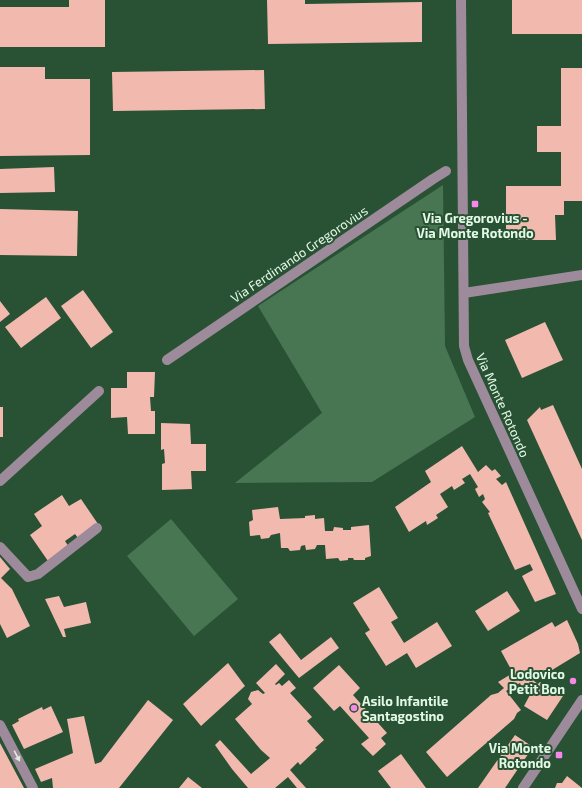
<svg xmlns="http://www.w3.org/2000/svg" width="582" height="788" font-family="'Exo 2',sans-serif">
  <style>
    .green { fill: #487653 }
    .building { fill: #f2b9ae }
    .lines { fill: none; stroke-linecap: round; stroke-linejoin: round }
    .minor { stroke: #9d8b9b; stroke-width: 10 }
    .oneway { fill: #dbeede }
    .poi-dot { fill: #f688ec; stroke: #295234; stroke-width: 1.5 }
    .labels { text-anchor: middle; dominant-baseline: central; stroke-width: 4; stroke-linejoin: round; paint-order: stroke }
    .poi-label { font-size: 13px; font-weight: bold; fill: #e2f9e6; stroke: #295234; text-anchor: end }
    .street-label { font-size: 13px; fill: #e2f9e6; stroke: #295234 }
  </style>
  <rect width="100%" height="100%" fill="#295234"/>
  <path class="green" d="M443 185 445 346 475 417 372 482 235 483 322 413 258 306Z
    M171 519 238 599 194 636 127 556Z"/>
  <path class="building" d="M69 0H105V47H0V7H69Z
    M267 0H305V4L422 2V42L268 44Z
    M512 0H582V34H512Z
    M0 67H45V79H90V155L0 156Z
    M561 68H582V201H564V215H555L556 240H506V186H561V152H537V126H561Z
    M264 70 265 109 113 111 112 72Z
    M54 167 55 192 0 193V169Z
    M0 209 78 211 77 256 0 255Z
    M83 290 113 332 91 348 61 306Z
    M46 297 61 318 21 348 5 327Z
    M0 301 10 314 0 322Z
    M545 322 563 360 522 378 505 340Z
    M127 372H155L154 397H150L151 411H155V434H128L127 417 111 418V388H127Z
    M553 405 582 469V540L527 420 540 407 541 410Z
    M0 407H3V437H0Z
    M161 423 190 424 191 444H206V471H191L192 489 162 490V464L165 463 164 449 161 450Z
    M462 446 478 472 486 465 492 471 495 469 501 476 496 479 502 485 506 482 556 594 535 602 522 576 533 570 530 564 515 570 488 513 490 512 482 502 485 499 483 494 479 497 475 489 478 487 470 474 462 479 465 483 454 490 452 486 440 494 448 507 436 515 438 518 427 525 426 521 409 532 395 507 431 482 425 471Z
    M62 495 69 506 81 499 98 524 78 538 75 534 65 541 69 547 48 561 30 535 42 526 34 514Z
    M278 507 280 519 305 518V516L315 515V519L324 518 325 531H333L334 527 343 528V530H351V527L369 525 371 556 365 558V560H354L353 558H348V560L340 561 338 558 326 559 325 545H317L315 549 306 550 305 545 301 546 300 550 290 551 288 548H281L280 533 271 535 269 538 261 539 260 535 250 536 249 522 253 520 252 510Z
    M0 557 10 569 1 578 12 589 30 626 7 638 0 624Z
    M379 587 398 618 391 622 404 643 437 622 452 646 416 668 407 653 386 666 365 633 370 630 353 603Z
    M507 591 520 611 488 631 475 611Z
    M59 596 64 607 86 602 91 623 64 629 66 637H63L45 599Z
    M567 620 578 644 580 653 534 681 538 684 540 682 563 696 547 720 524 706 532 691 526 686 522 688 520 683 506 691 521 710 517 713 514 719 447 777 426 752 491 695 498 693 504 688 498 682 513 673 501 651 552 622 555 627Z
    M280 633 301 660 331 637 339 648 299 678 269 642Z
    M228 663 245 686 201 726 183 704Z
    M276 664 285 674 275 684 276 685 279 683 282 686 289 680 296 688 290 693 312 717 307 721 324 740 315 748 317 749 300 765 298 762 290 770 306 788H297L288 777 275 788H248L232 769 215 745 220 740 251 774 270 758 261 750 235 719 252 704 248 699 251 692 258 690 263 694 265 693 256 683Z
    M339 665 360 688 353 695 387 733 381 738 386 744 373 756 361 744 369 738 340 706 334 711 313 688Z
    M148 700 173 720 119 788H53L52 778 41 782 35 769 73 753 67 719 84 716 95 764 101 762Z
    M51 706 63 732 24 749 12 725 19 721 18 719 42 707 43 710Z
    M515 735 533 747 505 788H478Z
    M0 743 24 788H0Z
    M401 754 426 788H391L378 771Z
    M567 776 582 788H555L557 783H562Z
    M188 777 202 788H179Z"/>
  <g class="lines">
    <path class="minor" d="M461 0 464 346 468 360 582 609
      M464 293 582 275
      M167 360 433 179 446 171
      M0 481 99 391
      M0 547 28 577 38 574 97 528
      M0 725 33 788
      M523 788 582 700"/>
  </g>
  <defs><path id="oneway-solid" d="M-6-.8H1V-3.2L6.5 0L1 3.2V.8H-6Z"/></defs>
  <use class="oneway" href="#oneway-solid" transform="translate(17 756) rotate(62)"/>
  <g class="poi-dot">
    <rect x="471" y="200" width="8" height="8" rx="2"/>
    <circle cx="573" cy="681" r="4"/>
    <circle cx="354" cy="708" r="4"/>
    <rect x="555" y="751" width="8" height="8" rx="2"/>
  </g>
  <g class="labels">
    <g class="poi-label">
      <text x="475" y="218" text-anchor="middle">Via Gregorovius -<tspan x="475" dy="15">Via Monte Rotondo</tspan></text>
      <text x="565" y="674">Lodovico<tspan x="565" dy="15">Petit Bon</tspan></text>
      <text x="362" y="701" text-anchor="start">Asilo Infantile<tspan x="362" dy="15">Santagostino</tspan></text>
      <text x="551" y="748">Via Monte<tspan x="551" dy="15">Rotondo</tspan></text>
    </g>
    <g class="street-label">
      <text transform="translate(299 254) rotate(-34)">Via Ferdinando Gregorovius</text>
      <text transform="translate(503 405) rotate(66)">Via Monte Rotondo</text>
    </g>
  </g>
</svg>
